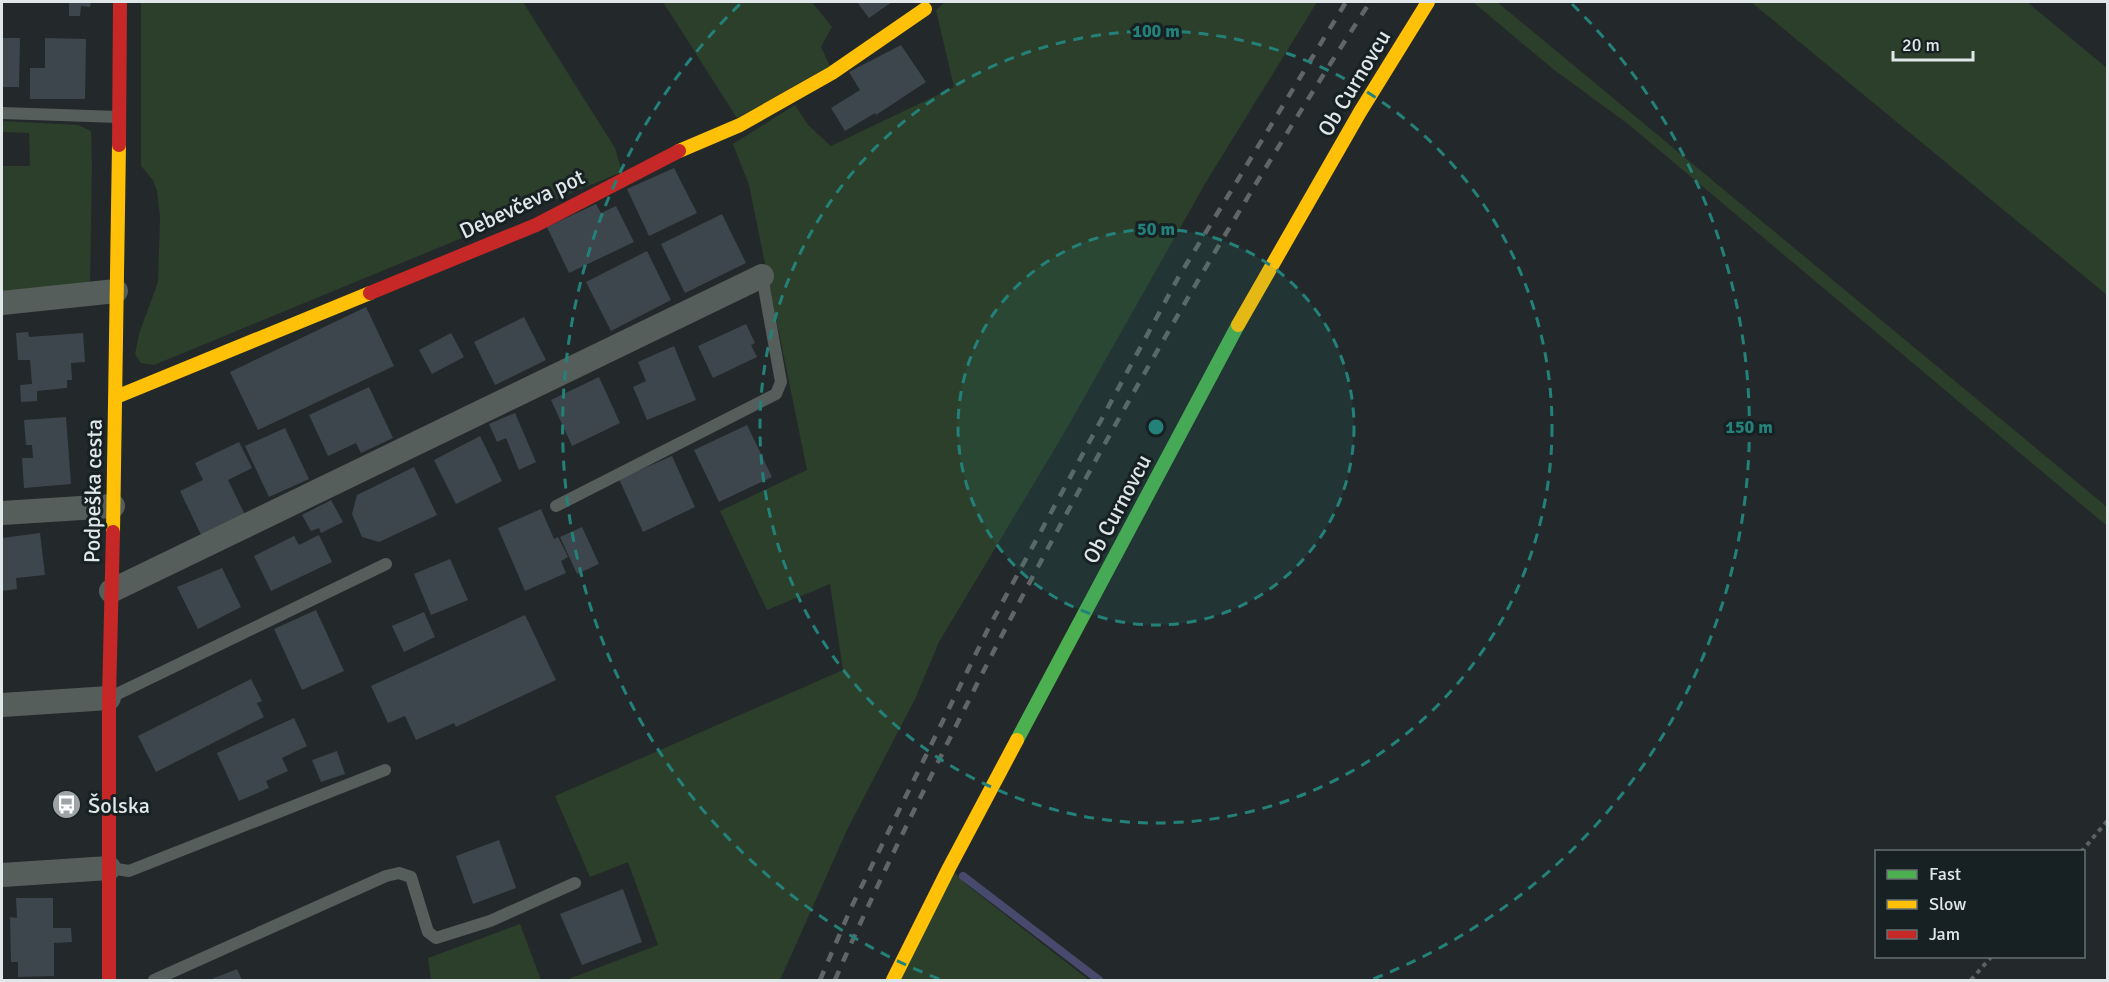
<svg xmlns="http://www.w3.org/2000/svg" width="2109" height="982" font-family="Signika,sans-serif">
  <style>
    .green { fill: #2c3f2a }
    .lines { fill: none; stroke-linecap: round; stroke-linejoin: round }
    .stream { stroke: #474a6d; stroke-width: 8 }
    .building { fill: #3d464c }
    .path { stroke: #5d6261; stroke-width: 4; stroke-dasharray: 4.5 4.5; stroke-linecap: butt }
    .lane { stroke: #565e5b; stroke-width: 12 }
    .street { stroke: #565e5b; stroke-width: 24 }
    .fast { stroke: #4caf50; stroke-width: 14 }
    .slow { stroke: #ffc107; stroke-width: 14 }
    .jam { stroke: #c62828; stroke-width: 14 }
    .rail { stroke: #606666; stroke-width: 4.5; stroke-dasharray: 10 10; stroke-linecap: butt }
    .ring { fill: none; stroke: #24817a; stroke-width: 3; stroke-dasharray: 10 8 }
    .labels { text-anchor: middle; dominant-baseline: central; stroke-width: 6; stroke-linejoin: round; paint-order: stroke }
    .street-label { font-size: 22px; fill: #e0e7e8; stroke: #172123 }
    .poi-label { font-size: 22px; fill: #e0e7e8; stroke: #172123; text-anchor: start }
    .centre { fill: #24817a; stroke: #172123; stroke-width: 3 }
    .ring-label { font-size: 18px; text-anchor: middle; font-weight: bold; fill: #24817a; stroke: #172123; stroke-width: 6; stroke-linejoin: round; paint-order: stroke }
  </style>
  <rect width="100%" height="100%" fill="#23292a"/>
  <path class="green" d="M141 2H523L615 148 622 172 154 365 141 363 135 354 139 334 158 282 160 217 157 191 153 180 141 166Z
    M663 2H812L832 27 821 47 830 66 737 118Z
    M945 2H1317L1206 182 1063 435 939 642 915 699 847 830 780 980H566L658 945 628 862 590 877 555 796 843 670 830 584 767 610 720 511 807 470 749 185 733 144 795 105 808 125 831 146 954 87 936 10Z
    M1473 2H1497L2107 507V526L1628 124 1553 69Z
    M1751 2H2027L2107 68V295Z
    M2 121 78 125 91 131 92 165 90 286 2 298V166H30L29 133 2 132Z
    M954 872 967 885 1089 980H897Z
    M520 924 541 980H431L428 958Z"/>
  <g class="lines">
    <path class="stream" d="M963 876 1099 980"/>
  </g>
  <path class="building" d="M69 2H91L90 7 81 6 80 16H69Z
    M857 2H892L869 18Z
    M2 38H20L19 87H2Z
    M45 38 86 39 85 99H30V68H45Z
    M901 45 926 82 876 115 875 113 845 131 831 108 860 90 849 72Z
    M674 168 697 213 649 236 627 189Z
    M596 204 601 213 616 206 634 242 569 273 547 227Z
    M722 214 746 263 685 293 661 244Z
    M647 251 671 300 611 331 586 282Z
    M366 307 394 366 258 430 230 372Z
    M524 317 546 360 495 385 474 342Z
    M746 324 755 343 751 345 757 357 713 378 698 346Z
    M28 332 29 337 83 333 85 362 71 363 72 380H67V388L37 391V401L21 402 20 385 32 384 30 360H18L16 333Z
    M451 333 464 357 432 374 419 350Z
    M674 346 696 400 647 420 633 387 646 381 638 362Z
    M599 377 620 423 572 446 551 400Z
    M369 387 393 438 361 453 356 443 328 456 309 415Z
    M515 413 536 462 519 470 506 438 497 442 489 424Z
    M66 417 71 484 24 488 22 458H33L32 445H26L24 420Z
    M747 425 772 477 719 502 694 450Z
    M285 428 309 479 269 497 245 446Z
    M480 436 502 481 456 504 434 460Z
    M239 442 252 468 228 480 247 519 204 541 180 491 203 480 195 463Z
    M672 456 695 507 643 532 619 479Z
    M414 467 437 515 379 542 362 537 352 514 357 495Z
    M331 500 343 522 321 533 319 528 311 531 302 515Z
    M541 509 554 539 558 537 568 557 561 561 566 573 525 591 498 528Z
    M582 527 599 564 577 574 560 537Z
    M40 533 45 575 16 578 17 589 2 591V538Z
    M319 535 332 562 271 591 254 556 294 536 299 545Z
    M450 559 468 600 431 615 414 574Z
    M222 568 241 607 198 629 177 587Z
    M316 610 344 671 302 690 274 629Z
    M424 612 435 637 404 652 392 626Z
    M525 615 556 680 456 727 454 723 416 740 405 716 388 723 371 686Z
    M251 679 262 701 257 703 264 717 156 772 138 736Z
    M294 718 307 746 282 758 288 771 266 781 269 788 239 801 217 753Z
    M337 751 345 774 321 782 312 760Z
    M499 840 516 888 473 904 456 856Z
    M623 889 642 942 582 965 560 914Z
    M16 898H53V928H71L72 942 54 943V976L18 977V962H11L10 917 17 918Z
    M237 969 242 980H209Z"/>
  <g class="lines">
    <path class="path" d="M2081 852 2108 820
      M1971 980 1992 956"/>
    <path class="lane" d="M2 113 118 117
      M556 506 776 394 781 382 762 276
      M113 696 386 564
      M110 868 129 871 385 770
      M154 980 386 876 399 873 411 877 428 932 436 938 490 921 575 883"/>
    <path class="street" d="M2 303 116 291
      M2 513 113 506
      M111 591 762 276
      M2 705 109 698
      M2 875 109 868"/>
    <path class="fast" d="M1017 740 1238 325"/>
    <path class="slow" d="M679 151 740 125 832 73 925 9
      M1238 325 1360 112 1428 2
      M116 397 370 293
      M113 532 119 145
      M893 980 949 868 1017 740"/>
    <path class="jam" d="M119 145 120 2
      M370 293 536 225 679 151
      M109 980V698L113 532"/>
    <path class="rail" d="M820 980 851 908 988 629 1178 278 1346 2
      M835 980C880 876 932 774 983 672 1101 442 1230 218 1370 2"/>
  </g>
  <circle cx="1156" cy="427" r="198" fill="#24817a" fill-opacity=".12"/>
  <g class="ring">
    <circle cx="1156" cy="427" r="198"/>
    <circle cx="1156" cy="427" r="396"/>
    <path d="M939 979A593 593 0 0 1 740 4M1572 4A593 593 0 0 1 1373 979"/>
  </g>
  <defs>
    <symbol id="bus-disc" viewBox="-11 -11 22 22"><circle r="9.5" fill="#9ea4a6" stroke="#172123"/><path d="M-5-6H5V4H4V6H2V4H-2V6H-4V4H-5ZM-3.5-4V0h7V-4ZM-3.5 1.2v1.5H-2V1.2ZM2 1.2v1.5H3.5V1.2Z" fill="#fff"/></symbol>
  </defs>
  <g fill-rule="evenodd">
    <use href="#bus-disc" x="50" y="788" width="33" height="33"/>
  </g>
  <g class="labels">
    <g class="street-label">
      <text transform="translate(1354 83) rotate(-59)">Ob Curnovcu</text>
      <text transform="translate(522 204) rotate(-25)">Debevčeva pot</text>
      <text transform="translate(93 491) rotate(-89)">Podpeška cesta</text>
      <text transform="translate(1117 509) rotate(-62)">Ob Curnovcu</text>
    </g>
    <g class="poi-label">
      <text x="88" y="805">Šolska</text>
    </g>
  </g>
  <circle cx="1156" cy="427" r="9" class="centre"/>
  <g class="ring-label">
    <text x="1156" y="37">100 m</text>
    <text x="1156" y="235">50 m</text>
    <text x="1749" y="433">150 m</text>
  </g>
  <rect width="2109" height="982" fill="none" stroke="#e0e7e8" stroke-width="6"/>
  <rect x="1875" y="850" width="210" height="108" fill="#172123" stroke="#677072" stroke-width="1.5"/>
  <rect x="1887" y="870" width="30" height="9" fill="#4caf50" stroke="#677072" stroke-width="1.5"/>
  <text x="1929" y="880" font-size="18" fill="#e0e7e8">Fast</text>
  <rect x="1887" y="900" width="30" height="9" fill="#ffc107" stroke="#677072" stroke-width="1.5"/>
  <text x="1929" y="910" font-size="18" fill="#e0e7e8">Slow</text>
  <rect x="1887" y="930" width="30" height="9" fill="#c62828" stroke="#677072" stroke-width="1.5"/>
  <text x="1929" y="940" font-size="18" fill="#e0e7e8">Jam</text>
  <path d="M1893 51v9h80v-9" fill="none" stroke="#e0e7e8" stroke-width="3"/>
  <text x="1902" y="51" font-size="18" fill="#e0e7e8" stroke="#172123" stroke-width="4.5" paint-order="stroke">20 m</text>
</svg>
